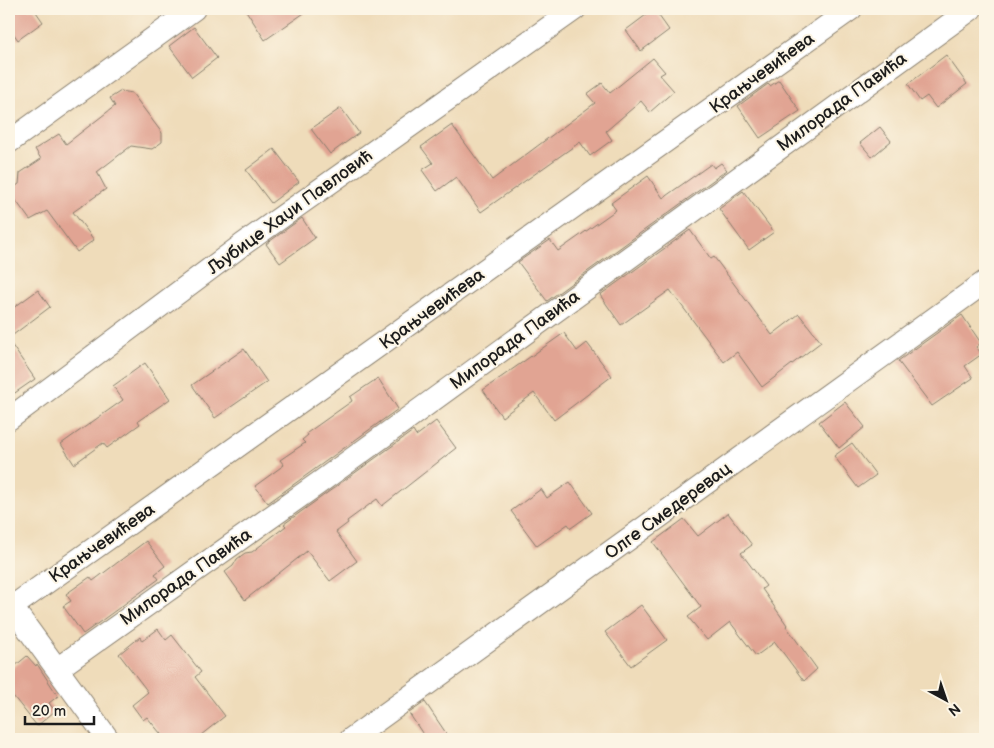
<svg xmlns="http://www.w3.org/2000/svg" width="994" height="748" font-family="'Balsamiq Sans',sans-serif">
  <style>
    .building { fill: #e1a493 }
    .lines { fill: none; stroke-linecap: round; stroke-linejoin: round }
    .minor-casing { stroke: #867c6b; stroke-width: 24 }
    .minor { stroke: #fff; stroke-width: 22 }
    .labels { text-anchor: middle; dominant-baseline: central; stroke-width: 4; stroke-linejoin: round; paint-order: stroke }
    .street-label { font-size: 18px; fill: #1c1c1c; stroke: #fcf5e5 }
  </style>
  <rect width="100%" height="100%" fill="#fcf5e5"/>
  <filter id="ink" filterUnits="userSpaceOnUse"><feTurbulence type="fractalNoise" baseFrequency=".02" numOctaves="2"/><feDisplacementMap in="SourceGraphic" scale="10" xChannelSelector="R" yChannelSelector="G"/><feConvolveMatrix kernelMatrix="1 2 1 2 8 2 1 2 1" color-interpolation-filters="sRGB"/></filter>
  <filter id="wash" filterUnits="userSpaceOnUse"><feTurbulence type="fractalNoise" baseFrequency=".0096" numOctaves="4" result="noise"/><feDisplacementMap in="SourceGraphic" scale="20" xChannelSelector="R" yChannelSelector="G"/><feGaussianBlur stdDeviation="1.12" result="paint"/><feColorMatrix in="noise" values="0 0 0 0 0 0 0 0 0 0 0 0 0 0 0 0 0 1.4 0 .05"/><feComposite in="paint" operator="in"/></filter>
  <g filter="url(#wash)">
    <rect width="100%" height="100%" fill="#efdcba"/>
    <g id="blocks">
      <path class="building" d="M9 9H34L43 22 18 40 9 27Z
        M245 9H310L265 40Z
        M654 9 669 30 641 51 626 30Z
        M194 27 217 58 192 77 169 46Z
        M946 55 967 84 936 108 927 96 920 101 908 84Z
        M653 58 665 72 660 75 674 91 650 112 641 101 606 131 612 140 590 156 580 142 481 212 456 177 437 191 422 170 433 163 421 147 452 125 492 180 595 103 587 94 602 83 610 93Z
        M779 80 800 111 760 138 738 106 768 84 770 86Z
        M121 91 132 93 162 133V142L152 149 131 146 97 172 106 189 73 212 94 240 77 252 47 211 30 220 9 191 19 184 20 173 41 159 35 149 59 134 66 144 115 106 110 98Z
        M341 108 359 133 330 154 311 129Z
        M880 127 891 141 872 157 860 143Z
        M274 149 299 182 271 203 246 170Z
        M721 163 727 170 547 301 518 262 550 240 558 251 616 210 611 203 648 176 663 198 711 164 714 168Z
        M743 191 774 232 749 250 719 209Z
        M302 218 315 238 280 263 266 244Z
        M690 230 711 259 714 257 772 335 799 314 821 342 762 387 737 352 724 362 670 290 621 325 600 295Z
        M38 290 50 307 9 338V311Z
        M962 315 981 343 976 347 982 354 965 366 973 378 932 406 898 361Z
        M564 333 577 351 587 343 612 376 554 420 534 393 502 417 483 390Z
        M9 341 35 379 9 397Z
        M244 349 267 382 215 418 192 385Z
        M145 363 170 399 138 421 140 424 107 448 103 443 74 464 61 444 123 400 113 386Z
        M378 378 398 409 268 503 255 486 284 465 280 460 305 443 302 440 308 435 307 433 352 401 350 397Z
        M845 402 865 427 839 448 819 422Z
        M436 421 456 448 382 506 377 499 347 521 348 523 336 532 357 561 330 581 307 551 245 600 225 572 233 566 237 559 245 553 252 552 286 526 284 524 413 431 416 436Z
        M852 443 876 475 858 488 834 456Z
        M570 482 592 513 571 528 568 524 537 546 511 511 541 489 547 498Z
        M728 513 752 545 741 553 766 586 762 589 787 625 786 626 817 669 804 681 775 642 756 656 730 622 707 640 688 617 701 607 653 542 684 519 698 536Z
        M146 541 165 566 155 574 159 579 83 634 63 606 71 601 66 594 90 577 93 581Z
        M641 605 667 640 631 666 605 632Z
        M158 629 166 640 172 635 201 672 195 677 225 716 196 739H165L147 717 143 720 132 705 148 692 119 654 140 637 142 641Z
        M27 656 36 666 37 664 58 696 49 703 55 711 37 726 9 691V671Z
        M425 702 450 739H426L409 713Z"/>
    </g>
  </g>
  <g filter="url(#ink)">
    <use href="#blocks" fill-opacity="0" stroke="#867c6b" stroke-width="1"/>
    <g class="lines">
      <defs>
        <path id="minor" d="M9 142 194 9
          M9 419 242 245 575 9
          M9 603 108 739
          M12 607 851 9
          M57 669 323 480 971 9
          M351 739 985 282"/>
      </defs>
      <use href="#minor" class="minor-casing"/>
      <use href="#minor" class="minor"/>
    </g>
  </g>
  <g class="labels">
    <g class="street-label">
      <text transform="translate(762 73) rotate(-36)">Крањчевићева</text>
      <text transform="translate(842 102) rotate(-36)">Милорада Павића</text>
      <text transform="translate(290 212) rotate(-36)">Љубице Хаџи Павловић</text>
      <text transform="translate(432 309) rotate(-36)">Крањчевићева</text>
      <text transform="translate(515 340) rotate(-36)">Милорада Павића</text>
      <text transform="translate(668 511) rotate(-36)">Олге Смедеревац</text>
      <text transform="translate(102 543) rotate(-35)">Крањчевићева</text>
      <text transform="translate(186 577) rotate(-35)">Милорада Павића</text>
    </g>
  </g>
  <rect width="994" height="748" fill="none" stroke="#fcf5e5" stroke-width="30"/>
  <g transform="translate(946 700) rotate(140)" stroke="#fcf5e5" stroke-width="4" paint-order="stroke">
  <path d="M0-4L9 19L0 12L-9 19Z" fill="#1c1c1c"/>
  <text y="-8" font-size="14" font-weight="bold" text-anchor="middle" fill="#1c1c1c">N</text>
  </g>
  <path d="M25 716v8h69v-8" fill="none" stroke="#1c1c1c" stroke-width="2.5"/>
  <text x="32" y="716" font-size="15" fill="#1c1c1c" stroke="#fcf5e5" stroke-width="4" paint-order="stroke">20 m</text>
</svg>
